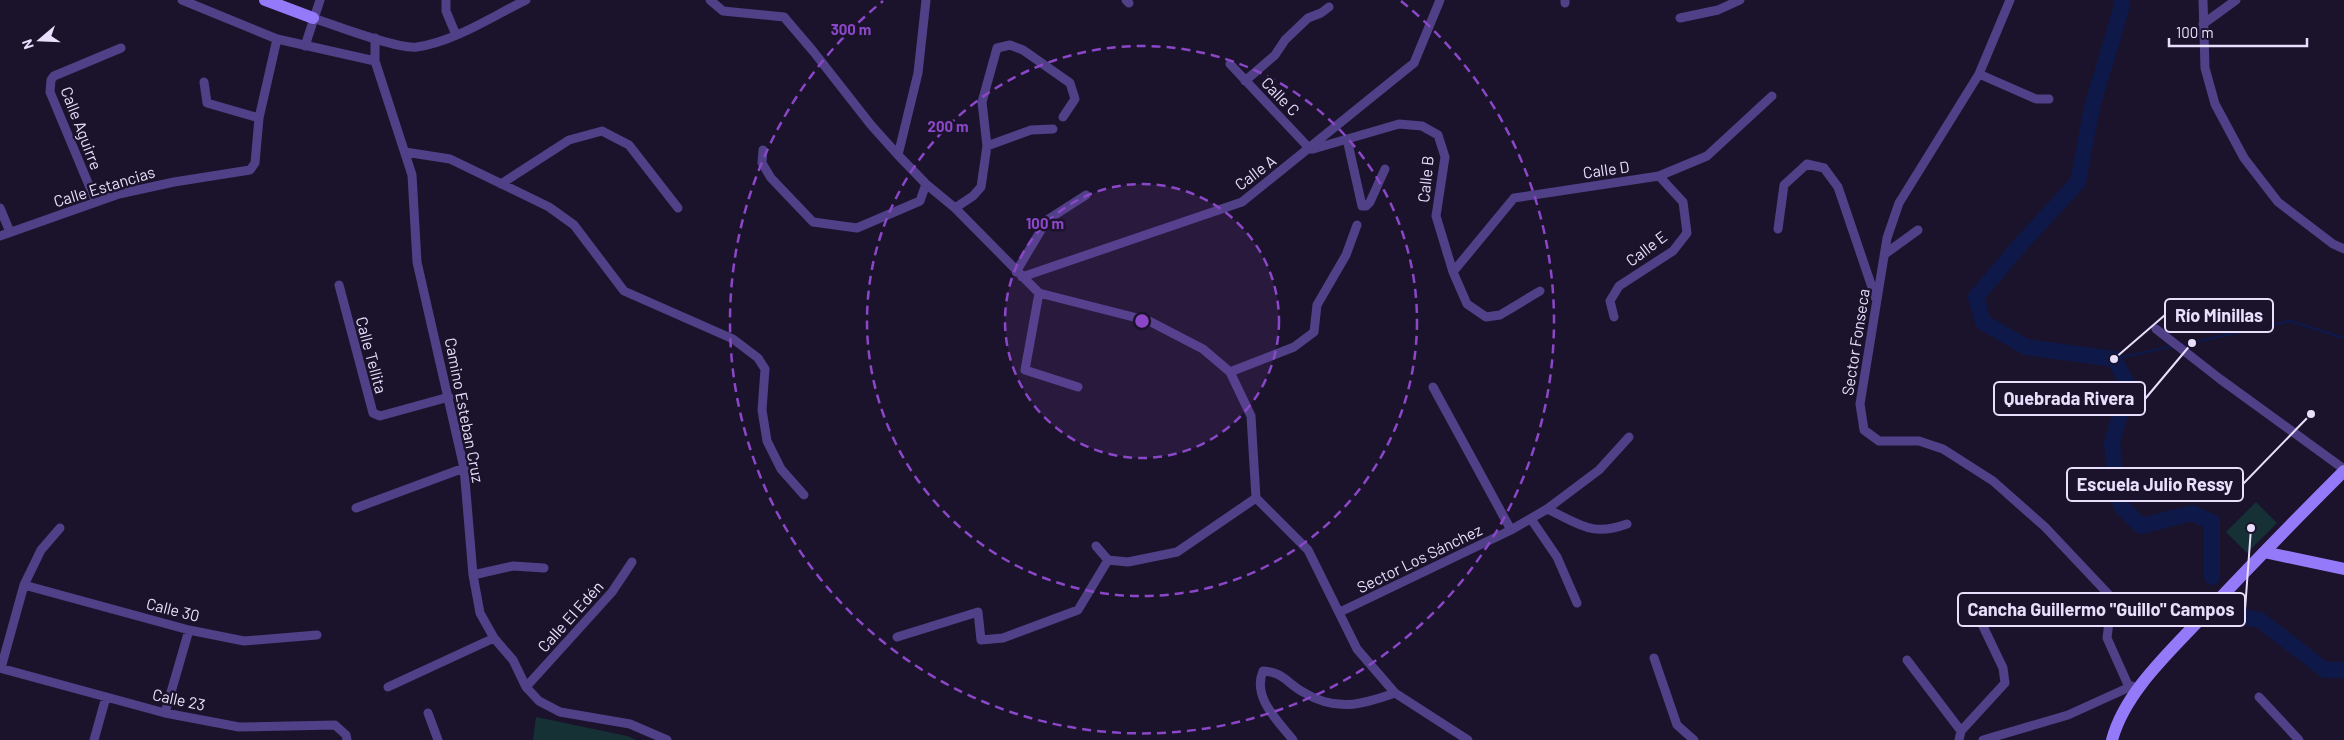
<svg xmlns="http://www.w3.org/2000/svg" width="2344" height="740" font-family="Barlow,sans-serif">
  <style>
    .green { fill: #163135 }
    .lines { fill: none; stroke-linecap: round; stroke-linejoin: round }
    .stream { stroke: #0e1949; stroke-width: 2.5 }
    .river { stroke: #0e1949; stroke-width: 16 }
    .street { stroke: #504088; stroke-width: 9 }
    .secondary { stroke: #947af9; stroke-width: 12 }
    .ring { fill: none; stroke: #8b47c8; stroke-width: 2.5; stroke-dasharray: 9 6 }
    .labels { text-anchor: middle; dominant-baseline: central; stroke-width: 5; stroke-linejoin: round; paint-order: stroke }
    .street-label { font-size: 16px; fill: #e8dffd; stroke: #1b132b }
    .centre { fill: #8b47c8; stroke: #1b132b; stroke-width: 2.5 }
    .ring-label { font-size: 15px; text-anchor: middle; font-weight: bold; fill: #8b47c8; stroke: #1b132b; stroke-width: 5; stroke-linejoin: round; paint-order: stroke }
    .leader { fill: none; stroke: #e8dffd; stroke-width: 2 }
    .callout-dot { fill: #e8dffd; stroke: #1b132b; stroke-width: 2 }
    .callout { fill: #1b132b; stroke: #e8dffd; stroke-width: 2 }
    .callout-label { font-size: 18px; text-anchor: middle; font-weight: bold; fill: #e8dffd }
  </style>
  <rect width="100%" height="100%" fill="#1b132b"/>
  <path class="green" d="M2256 502 2277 523 2247 553 2226 532Z
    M536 717 627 736 636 740H533Z"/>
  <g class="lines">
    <path class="stream" d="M2181 345 2290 321 2344 338
      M2114 359 2173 346"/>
    <path class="river" d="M2121 0 2122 6 2092 107 2078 182 2021 244 1976 297 1983 322 2026 347 2114 359 2125 379 2122 407 2112 443 2115 477 2121 506 2141 526 2192 513 2212 522V577
      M2226 609 2238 616 2260 620 2325 670H2344"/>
    <path class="street" d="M182 0 277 39 375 61
      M446 0V11L456 35
      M710 0 723 11 784 17 813 51 871 125 898 155 926 184 955 208 1039 293 1149 321 1203 349 1230 372 1251 416 1256 498 1308 550 1357 649 1395 693 1468 740
      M1126 0 1129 3
      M1565 0V3
      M2010 0 1979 74 1899 203 1887 238 1860 404 1864 430 1879 441H1919L1943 449 1993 481 2045 527 2112 598 2107 638 2129 687
      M2203 0 2205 68 2215 104 2244 158 2278 202 2333 244 2344 249
      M313 18C334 25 398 50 417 47 454 42 493 16 526 0
      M1680 18 1718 10 1740 0
      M2203 24 2236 0
      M375 38V61L412 175 417 262 464 468 473 575 480 613 494 638 513 660 526 687 539 701 560 712 630 724 667 740
      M305 46 320 0
      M1230 64 1310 149
      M1979 74 2036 99H2049
      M1245 81 1275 55 1285 40 1308 18 1321 13 1329 7
      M204 82 207 103 259 118
      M1347 139 1362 206H1366L1370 202 1385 169
      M987 146 1031 130 1053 129
      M1313 149 1399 124 1422 126 1438 135 1445 157 1436 216 1453 272 1467 304 1486 317 1500 315 1540 291
      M763 150 762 163 771 178 813 222 857 228 920 201 926 184
      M405 152 450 159 549 207 574 225 624 291 733 339 758 358 765 369 762 410 767 441 781 469 804 495
      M898 155 918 73 926 0
      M501 184 569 140 602 131 629 145 678 208
      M96 202 50 92 51 80 54 76 121 48
      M0 208 10 232
      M955 208 973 196 981 187 987 146 982 102 997 48 1010 45 1023 50 1070 83 1075 99 1063 117
      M1778 229 1784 185 1807 164 1824 168 1838 187 1876 299
      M0 236 119 194 174 182 250 170 255 163 259 118 277 39
      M1885 254 1918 230
      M1016 272 1047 220 1086 195
      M1453 272 1514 198 1659 176 1707 156 1772 96
      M1022 277 1242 202 1414 63 1440 0
      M339 285 373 413 380 416 449 397
      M1039 293 1025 370 1078 387
      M1614 317 1610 301 1619 286 1673 251 1687 233 1683 202 1659 176
      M2156 329 2220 379 2344 469
      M1230 372 1294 347 1314 332 1317 305 1346 255 1357 225
      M1433 387 1511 530
      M356 508 464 468
      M1547 509 1599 470 1629 437
      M1531 519 1557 557 1577 603
      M1096 546 1108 560 1128 562 1177 552 1256 498
      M473 575 513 566 544 568
      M24 585 189 630 244 641 317 635
      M1340 612 1511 530 1547 509C1580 524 1591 537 1627 524
      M897 637 978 612 981 640 1003 638 1078 610 1108 560
      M1654 658 1677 725 1694 740
      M1907 660 1961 731 1959 740
      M0 668 165 713 239 727 335 725 346 735 347 740
      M1 668 24 585 41 550 60 528
      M388 687 494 638
      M526 687 612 592 632 562
      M2259 697 2299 740
      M165 713 189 630
      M428 713 438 740
      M1961 731 2005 683 2003 668 1980 620
      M94 740 106 697
      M1293 740C1277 720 1252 697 1263 671 1283 672 1287 683 1303 692 1336 712 1361 705 1395 693
      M1983 740 2068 715 2132 686"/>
    <path class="secondary" d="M265 0 313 18
      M2264 552 2344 569
      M2112 740C2125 691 2172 650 2206 613 2251 565 2297 518 2344 471"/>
  </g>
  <circle cx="1142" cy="321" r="137" fill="#8b47c8" fill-opacity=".12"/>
  <g class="ring">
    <circle cx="1142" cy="321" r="137"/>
    <circle cx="1142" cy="321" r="275"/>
    <path d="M1401 1A412 412 0 1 1 883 1"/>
  </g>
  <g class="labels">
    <g class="street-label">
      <text transform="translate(1281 96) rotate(46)">Calle C</text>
      <text transform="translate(82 128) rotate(69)">Calle Aguirre</text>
      <text transform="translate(1606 169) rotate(-8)">Calle D</text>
      <text transform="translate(1255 172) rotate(-37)">Calle A</text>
      <text transform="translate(1425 179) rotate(-84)">Calle B</text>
      <text transform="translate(104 186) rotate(-17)">Calle Estancias</text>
      <text transform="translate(1646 248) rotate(-37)">Calle E</text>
      <text transform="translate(1855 342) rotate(-81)">Sector Fonseca</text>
      <text transform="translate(372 355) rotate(75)">Calle Tellita</text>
      <text transform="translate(465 410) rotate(79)">Camino Esteban Cruz</text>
      <text transform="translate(1419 558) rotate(-26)">Sector Los Sánchez</text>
      <text transform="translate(173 609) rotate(14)">Calle 30</text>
      <text transform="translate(570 616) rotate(-48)">Calle El Edén</text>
      <text transform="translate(179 699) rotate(12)">Calle 23</text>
    </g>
  </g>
  <circle cx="1142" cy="321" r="8" class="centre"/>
  <g class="ring-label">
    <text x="851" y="35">300 m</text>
    <text x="948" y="132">200 m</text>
    <text x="1045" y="229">100 m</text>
  </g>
  <path class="leader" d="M2114 359L2165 315M2192 343L2145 399M2311 414L2243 484M2251 528L2245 610"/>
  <g class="callout-dot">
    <circle cx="2114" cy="359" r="5"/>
    <circle cx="2192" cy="343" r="5"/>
    <circle cx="2311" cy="414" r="5"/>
    <circle cx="2251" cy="528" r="5"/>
  </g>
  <g class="callout">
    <rect x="2165" y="299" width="108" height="33" rx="5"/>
    <rect x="1994" y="382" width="151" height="33" rx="5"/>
    <rect x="2067" y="468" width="176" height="33" rx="5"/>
    <rect x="1958" y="593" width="287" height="33" rx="5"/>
  </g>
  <g class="callout-label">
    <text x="2219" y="322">Río Minillas</text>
    <text x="2069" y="405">Quebrada Rivera</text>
    <text x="2155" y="491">Escuela Julio Ressy</text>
    <text x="2101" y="616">Cancha Guillermo "Guillo" Campos</text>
  </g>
  <g transform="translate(40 40) rotate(251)" stroke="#1b132b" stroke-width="4" paint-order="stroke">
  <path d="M0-4L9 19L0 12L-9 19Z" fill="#e8dffd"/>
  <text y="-8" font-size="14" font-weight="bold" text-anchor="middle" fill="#e8dffd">N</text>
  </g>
  <path d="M2169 38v8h138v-8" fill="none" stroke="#e8dffd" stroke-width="2.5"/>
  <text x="2176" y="38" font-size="15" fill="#e8dffd" stroke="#1b132b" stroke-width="4" paint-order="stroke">100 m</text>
</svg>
